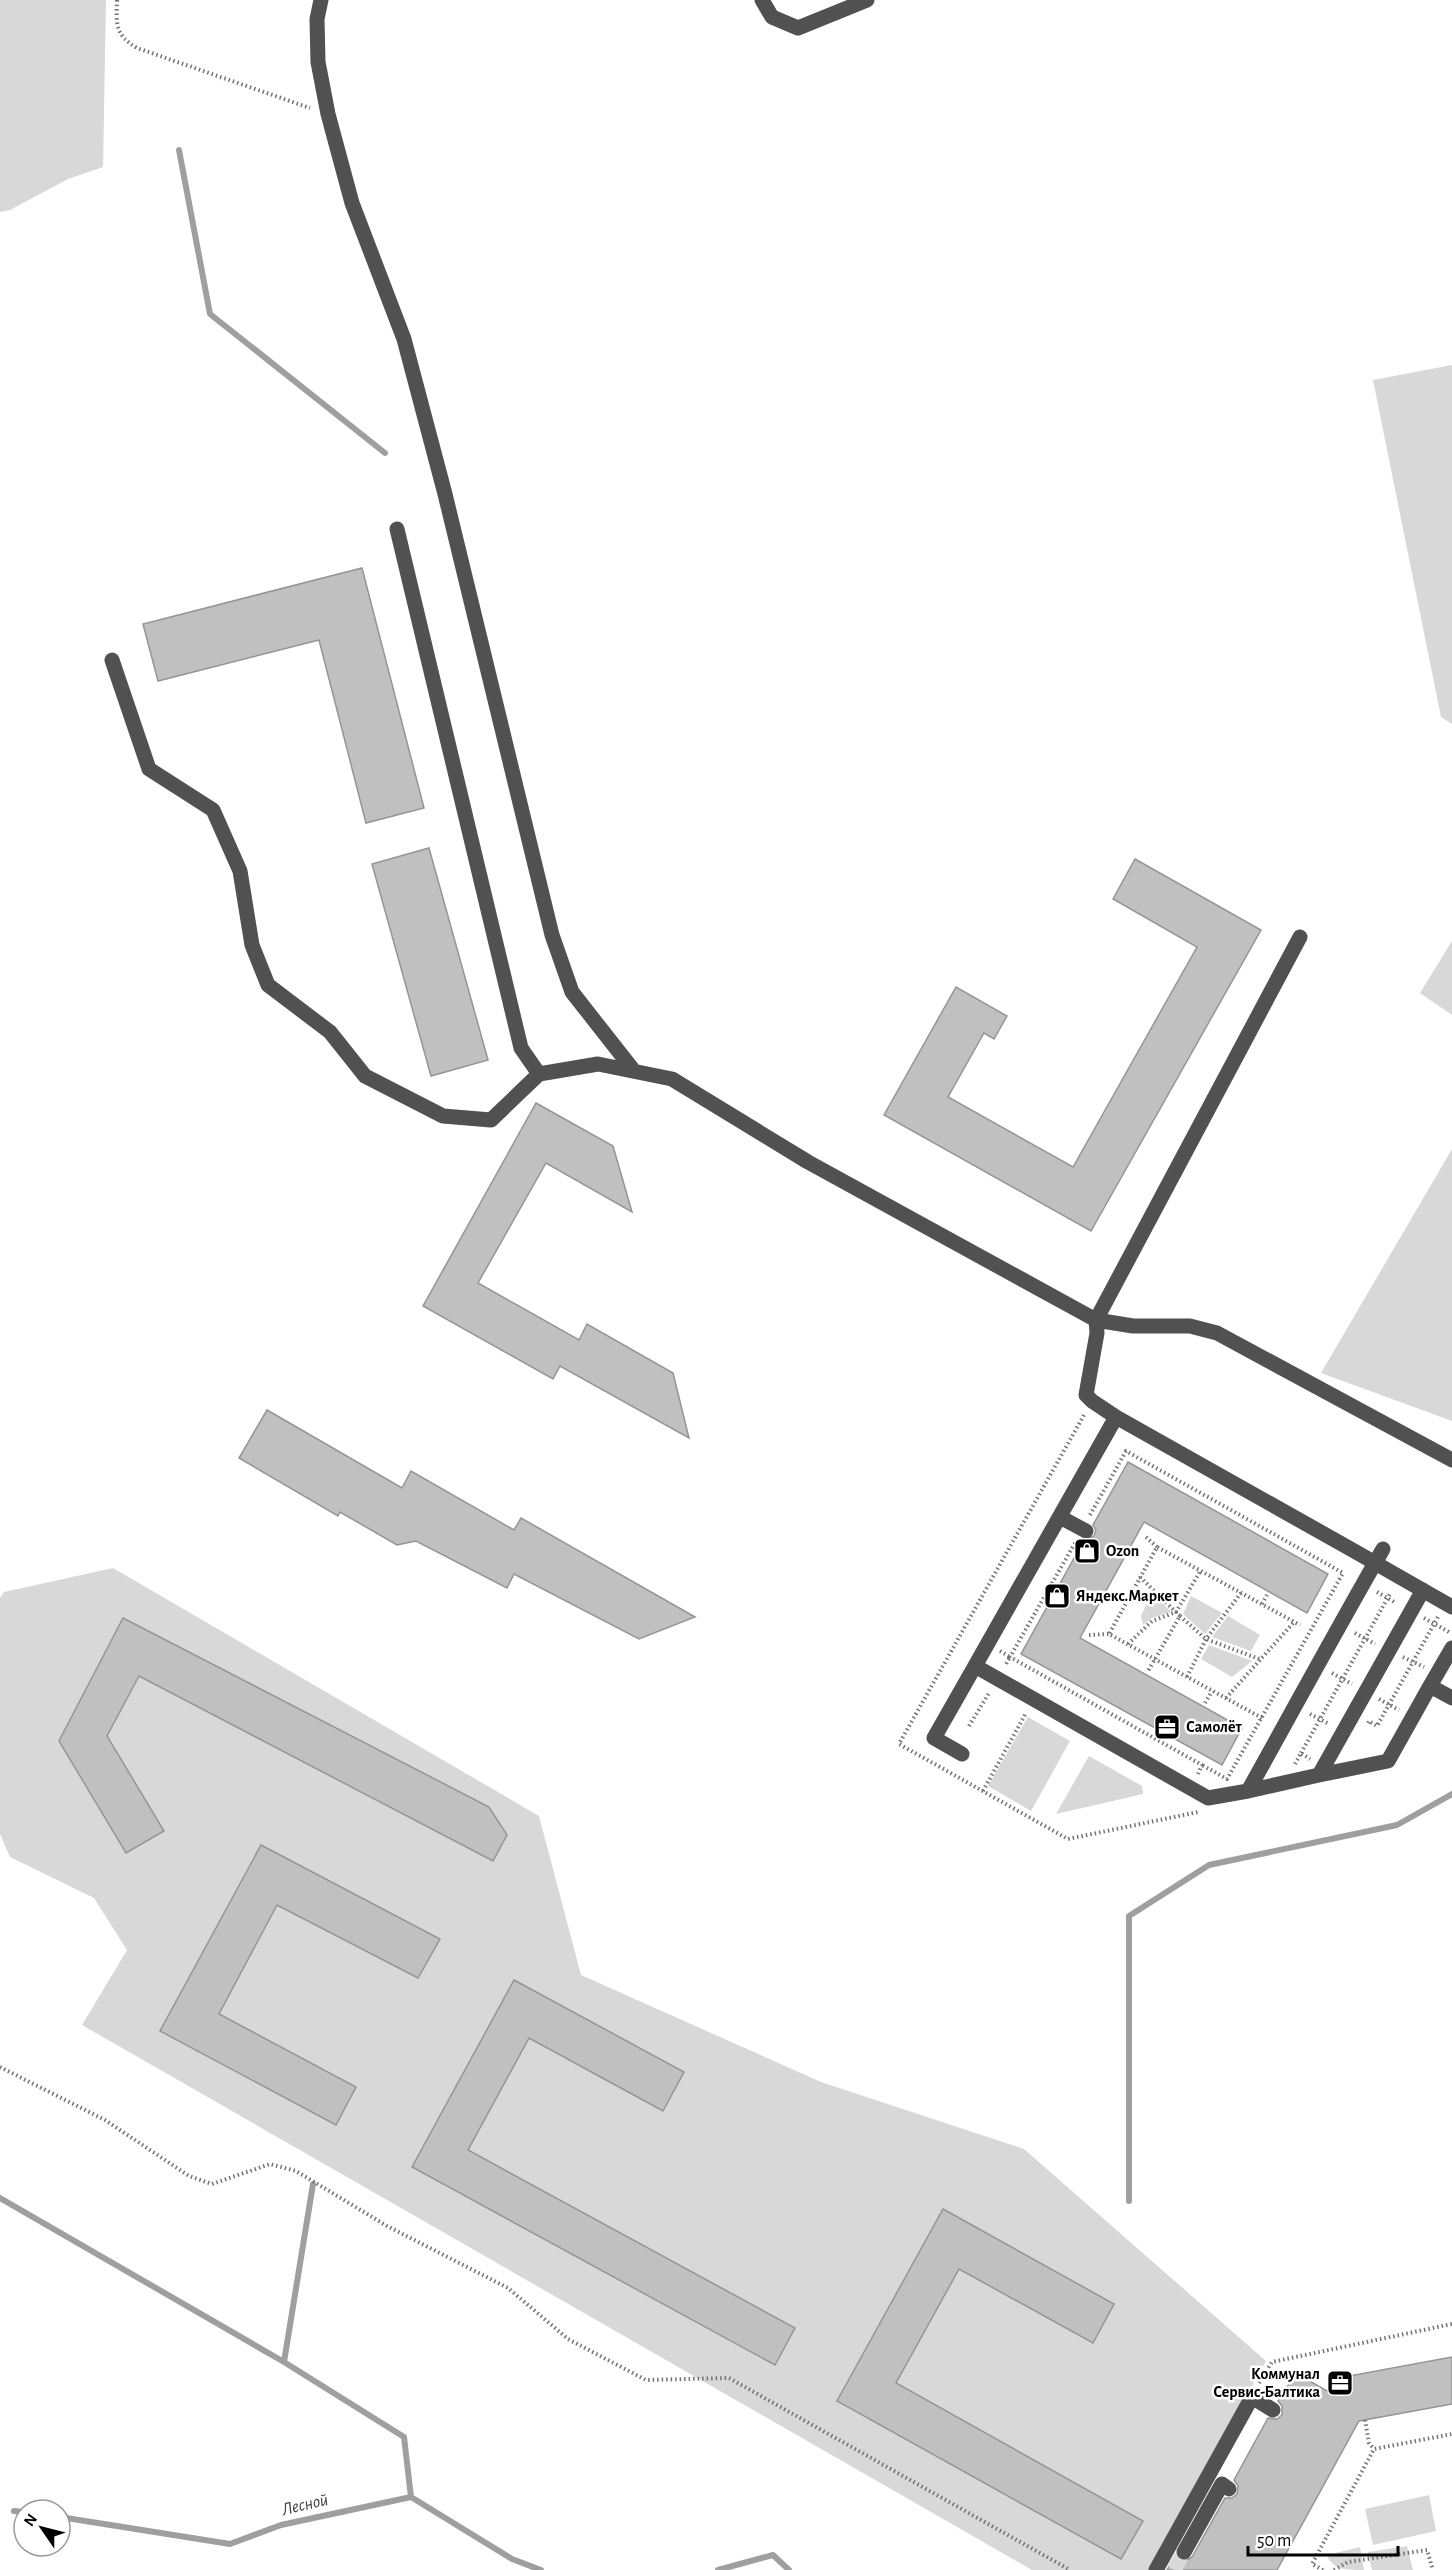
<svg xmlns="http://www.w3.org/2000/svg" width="1452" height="2570" font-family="'Alegreya Sans',sans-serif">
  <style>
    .green { fill: #d8d8d8 }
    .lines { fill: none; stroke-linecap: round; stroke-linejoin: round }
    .stream { stroke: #9f9f9f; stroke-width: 6 }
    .building { fill: #c0c0c0; stroke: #959595; stroke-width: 1.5 }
    .minor-tunnel { stroke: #d9d9d9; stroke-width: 15; stroke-dasharray: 15 8; stroke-linecap: butt }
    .path { stroke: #737373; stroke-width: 4; stroke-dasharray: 1.5 3; stroke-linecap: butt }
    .minor { stroke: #515151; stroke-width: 15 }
    .labels { text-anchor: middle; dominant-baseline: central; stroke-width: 5; stroke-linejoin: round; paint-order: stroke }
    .poi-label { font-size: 16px; font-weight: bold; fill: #000; stroke: #fff; text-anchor: start }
    .water-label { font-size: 18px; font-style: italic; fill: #404040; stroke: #fff }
  </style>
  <rect width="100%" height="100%" fill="#fff"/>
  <path class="green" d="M0 0H106L103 167 68 179 10 210 0 212Z
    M1452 365V724L1441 717 1373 380Z
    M1452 941V1015L1420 993Z
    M1452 1149V1421L1321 1373Z
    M113 1568 539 1816 581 1975 821 2082 1024 2149 1266 2361 1149 2570H1032L82 2025 127 1950 94 1898 10 1857 0 1834V1598L4 1592Z
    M1152 1592 1171 1612 1152 1618 1143 1625 1141 1616Z
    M1191 1596 1222 1613 1205 1634 1183 1614Z
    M1228 1616 1260 1635 1251 1651 1212 1637Z
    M1209 1645 1252 1661 1232 1677 1201 1659Z
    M1028 1717 1070 1741 1031 1811 988 1786Z
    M1089 1756 1142 1786 1143 1794 1056 1814Z
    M1429 2495 1436 2531 1373 2545 1365 2509Z
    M1407 2546 1413 2570H1372L1368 2552Z
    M1360 2547 1364 2570C1347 2570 1332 2570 1327 2555Z"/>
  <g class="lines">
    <path class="stream" d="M179 150 210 314 385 453
      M0 2198 284 2362 404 2437 411 2497
      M1129 2201V1916L1209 1865 1397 1825 1452 1794
      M284 2362 313 2184
      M14 2511 24 2512
      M60 2517 230 2544 281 2525 411 2497 512 2559 541 2570
      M718 2570 773 2555 789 2570"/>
  </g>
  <path class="building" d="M362 568 424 808 366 823 319 640 158 681 143 624Z
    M429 848 488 1060 431 1076 372 864Z
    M1135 859 1261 930 1091 1231 884 1115 956 987 1007 1016 994 1039 984 1033 948 1097 1073 1167 1197 947 1113 899Z
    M536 1103 613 1146 632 1212 546 1163 478 1283 579 1340 587 1324 673 1373 689 1438 560 1366 553 1379 423 1306Z
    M267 1410 402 1488 411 1471 514 1530 521 1518 695 1617 639 1639 514 1574 507 1588 416 1541 397 1545 340 1512 338 1516 239 1458Z
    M1128 1462 1328 1574 1307 1613 1144 1522 1080 1638 1242 1728 1222 1765 1021 1654 1084 1540 1094 1536 1096 1530 1093 1525Z
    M123 1618 489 1807 507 1835 493 1861 139 1676 107 1736 164 1831 126 1853 59 1741Z
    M261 1845 440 1939 418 1978 277 1905 219 2014 356 2087 336 2125 160 2031Z
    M514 1980 684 2072 663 2111 529 2038 468 2150 795 2328 775 2365 412 2167Z
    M943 2209 1114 2304 1093 2343 959 2269 896 2383 1143 2521 1121 2559 837 2401Z
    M1452 2357V2404L1359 2421 1277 2570H1167L1175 2556 1184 2562 1192 2557 1225 2498H1232L1237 2494 1238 2486 1234 2480 1268 2418 1277 2419 1282 2415V2406L1278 2401 1296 2373 1327 2391 1332 2382 1350 2379 1349 2376Z"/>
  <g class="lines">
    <path class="minor-tunnel" d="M1174 2570 1184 2552"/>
    <path class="path" d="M117 0C116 24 115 35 137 48L310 108
      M1084 1415 899 1744 1068 1839 1198 1812
      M1090 1515 1126 1451 1343 1573 1227 1779 1202 1765
      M1146 1537 1157 1547
      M1075 1543 1010 1657 1202 1765 1198 1774
      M1140 1577 1180 1616 1148 1671
      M1377 1592 1396 1603
      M1262 1604 1267 1595
      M1180 1616 1206 1639 1262 1660
      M1424 1618 1449 1632
      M1355 1633 1375 1644
      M1089 1635 1109 1634
      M1128 1644 1152 1621 1176 1612 1201 1570
      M1000 1651 1010 1657 1005 1666
      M1403 1657 1424 1667
      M1332 1673 1352 1684
      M1187 1677 1206 1639 1241 1593
      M1226 1698 1294 1622
      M1379 1699 1399 1710
      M1205 1703 1212 1691
      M1310 1714 1329 1724
      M1262 1718 1109 1634 1157 1547 1300 1625
      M1368 1723 1369 1721 1377 1726 1438 1617
      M969 1726 989 1693
      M1301 1753 1391 1592
      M1295 1764 1301 1753 1310 1759
      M983 1791 1026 1713
      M0 2067 105 2120 189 2176 212 2184 270 2164 296 2171 387 2226 508 2288 568 2339 646 2380 729 2378 1070 2570
      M1259 2383 1272 2362 1452 2324
      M1365 2420 1369 2443 1374 2449
      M1323 2570 1312 2564 1374 2449 1452 2434
      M1334 2570 1348 2562 1427 2550 1433 2570"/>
    <path class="minor" d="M321 0 317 19 318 62 328 114 352 203 404 339 445 494 552 935 572 992 634 1071
      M762 0 772 17 798 28 867 0
      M112 660 149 769 213 810 240 871 252 945 268 985 330 1032 365 1076 443 1116 491 1120 539 1074 521 1048 397 529
      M539 1074 598 1064 672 1079 808 1162 1096 1320 1133 1326H1190L1217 1333 1452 1460
      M1116 1417 1092 1401 1086 1395 1097 1333 1096 1320 1300 937
      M1060 1517 1086 1531
      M1383 1549C1337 1629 1293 1710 1248 1791L1208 1798 975 1666 1116 1417 1356 1552C1388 1570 1420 1589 1452 1607
      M1423 1590 1319 1775 1388 1761 1430 1686
      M1452 1648 1430 1686 1452 1698
      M962 1754 934 1738 975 1666
      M1248 1791 1319 1775
      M1184 2552 1222 2484 1229 2489
      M1156 2570 1252 2397 1273 2410"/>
  </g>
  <defs>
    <symbol id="shop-square" viewBox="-11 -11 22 22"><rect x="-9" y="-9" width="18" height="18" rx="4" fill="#000" stroke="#fff"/><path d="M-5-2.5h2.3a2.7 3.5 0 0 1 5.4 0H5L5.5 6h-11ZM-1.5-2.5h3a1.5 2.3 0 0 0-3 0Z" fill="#fff"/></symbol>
    <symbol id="office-square" viewBox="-11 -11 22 22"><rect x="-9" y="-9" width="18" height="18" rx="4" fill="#000" stroke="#fff"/><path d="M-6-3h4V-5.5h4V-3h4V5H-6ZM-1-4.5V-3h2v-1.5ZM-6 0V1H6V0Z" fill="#fff"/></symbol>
  </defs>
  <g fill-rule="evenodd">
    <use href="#shop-square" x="1072" y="1536" width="30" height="30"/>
    <use href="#shop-square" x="1042" y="1581" width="30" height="30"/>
    <use href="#office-square" x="1152" y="1712" width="30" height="30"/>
    <use href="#office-square" x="1325" y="2368" width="30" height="30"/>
  </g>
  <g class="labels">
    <g class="poi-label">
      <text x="1106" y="1551">Ozon</text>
      <text x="1076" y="1596">Яндекс.Маркет</text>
      <text x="1186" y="1727">Самолёт</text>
      <text x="1320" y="2374" text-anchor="end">Коммунал<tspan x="1320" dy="18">Сервис-Балтика</tspan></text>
    </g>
    <g class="water-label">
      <text transform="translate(305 2505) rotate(-13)">Лесной</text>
    </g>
  </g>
  <g transform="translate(42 2528) rotate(305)"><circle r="28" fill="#ffffff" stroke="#999999" stroke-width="1.5"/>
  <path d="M0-4.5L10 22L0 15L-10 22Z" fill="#000000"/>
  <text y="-9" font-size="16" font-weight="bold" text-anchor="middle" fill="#000000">N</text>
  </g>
  <path d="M1248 2546v9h150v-9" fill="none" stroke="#000000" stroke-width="3"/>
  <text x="1257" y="2546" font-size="18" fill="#000000" stroke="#ffffff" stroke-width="4.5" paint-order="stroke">50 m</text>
</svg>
